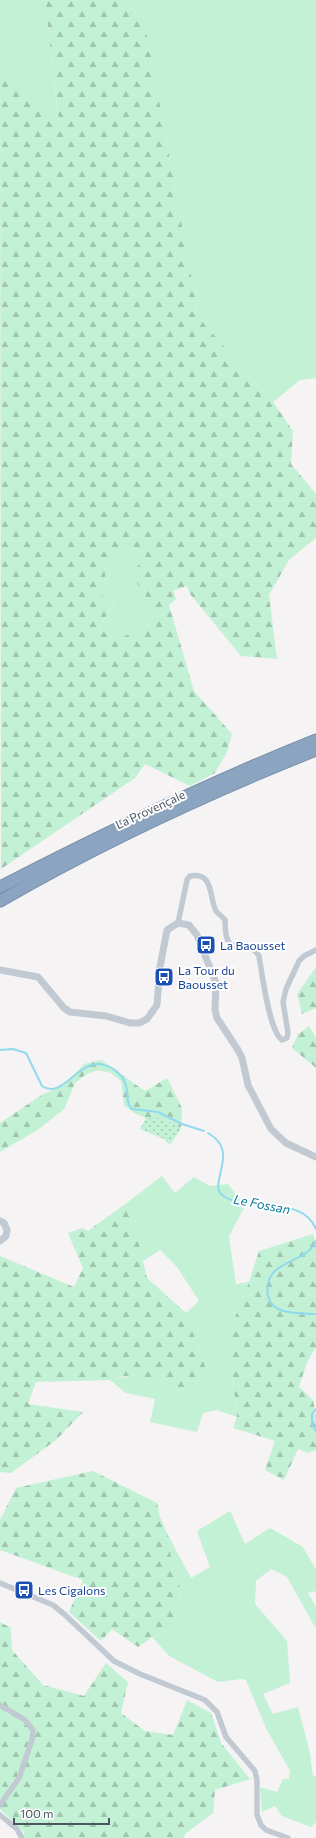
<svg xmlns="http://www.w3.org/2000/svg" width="316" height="1838" font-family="Commissioner,sans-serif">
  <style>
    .grass { fill: #c3f1d5 }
    .forest { fill: url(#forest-firs); fill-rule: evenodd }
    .garden { fill: url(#garden-dots) }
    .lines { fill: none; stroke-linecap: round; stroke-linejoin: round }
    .stream { stroke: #90daee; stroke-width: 2 }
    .motorway-casing { stroke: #7690ad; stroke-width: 13 }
    .minor { stroke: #c1cad2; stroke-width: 5.5 }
    .tertiary { stroke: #c1cad2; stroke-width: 7 }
    .motorway { stroke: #8ba5c1; stroke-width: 11 }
    .labels { text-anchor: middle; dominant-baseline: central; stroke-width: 4; stroke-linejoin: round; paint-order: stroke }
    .street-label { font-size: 12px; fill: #4a5661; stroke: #fff }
    .transit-label { font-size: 12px; fill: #164399; stroke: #fff; text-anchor: start }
    .water-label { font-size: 13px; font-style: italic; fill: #0c7c9b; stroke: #fff }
  </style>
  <defs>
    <pattern id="forest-firs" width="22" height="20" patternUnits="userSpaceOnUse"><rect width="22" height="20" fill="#c3f1d5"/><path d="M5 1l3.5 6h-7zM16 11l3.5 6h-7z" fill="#a0c6b0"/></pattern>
    <pattern id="garden-dots" width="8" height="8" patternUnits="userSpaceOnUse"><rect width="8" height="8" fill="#c3f1d5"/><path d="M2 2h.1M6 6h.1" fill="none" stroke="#a0c6b0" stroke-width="1.8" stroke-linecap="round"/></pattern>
  </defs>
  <rect width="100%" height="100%" fill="#f5f3f3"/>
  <path class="grass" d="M0 0H45L59 123 0 66Z
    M129 0H316V378L300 380 273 402 199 318 147 35Z
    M136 549 146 556 138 585 144 590 154 622 121 638 109 635 99 629 114 602 101 596 106 584 104 563 120 550Z
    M162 1176 175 1193 194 1177 210 1186 228 1184 245 1206 229 1236 236 1284 249 1282 228 1335 237 1417 217 1410 203 1413 197 1432 150 1422 155 1399 126 1393 110 1380C140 1372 163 1382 191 1391L206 1369 186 1313 199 1301 177 1267 160 1250 143 1261 136 1232 124 1205Z
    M230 1511 245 1544 270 1528 303 1547 316 1570V1591L308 1593 316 1607V1627H315L287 1577 271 1569 256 1581 255 1604 287 1641 290 1683 263 1694 273 1714 298 1707 310 1753 313 1776H316V1822L311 1827 282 1816 275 1806 262 1812 260 1787 277 1792 283 1779H289L290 1771 266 1728 246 1680 241 1679 218 1682 169 1656 152 1637 173 1627 181 1591 172 1568 169 1537 191 1578 210 1567 197 1531Z"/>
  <path class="forest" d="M45 0H129L147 35 199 318 273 402 293 431 291 464 316 494V538L289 560 269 595 277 659 241 656 190 594 187 586 173 591 176 599 169 605 194 691 232 734 227 752 215 773 190 786 145 764 135 778 1 869 0 66 59 122ZM136 549 146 556 133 572 138 585 144 590 154 622 121 638 109 635 99 629 114 601 101 596 106 584 104 563 120 550Z
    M316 967V1008L302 1014 297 994Z
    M309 1026 316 1038V1068L292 1048 298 1034Z
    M101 1060 145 1091 167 1078 182 1108 181 1129 163 1118H146L134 1113 124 1105 121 1081 111 1073 98 1070 85 1075 75 1083 64 1109 39 1129 0 1152V1123L43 1094 63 1086 84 1064Z
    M124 1205 136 1232 147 1278 186 1313 206 1369 191 1391 152 1379 125 1376 110 1380 36 1382 28 1404 83 1412 56 1440 11 1473 0 1472V1256L74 1287 83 1268 68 1233 82 1228 88 1231Z
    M313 1234 316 1244V1347L307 1362 299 1387 313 1400 316 1416V1450L308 1453 298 1449 284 1480 265 1470 275 1441 233 1428 237 1417 228 1335 249 1282 259 1251Z
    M93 1471 157 1503 160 1517 169 1537 172 1568 181 1590 173 1627 152 1637 138 1647 112 1629 101 1641 69 1612 83 1580 0 1550V1520L16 1488Z
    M0 1622 11 1628 12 1650 43 1685 84 1696 106 1663 128 1682 121 1713 145 1731 173 1735 187 1700 211 1713 221 1743 250 1779 215 1790 213 1813 185 1834 184 1838H23L24 1832 0 1809Z"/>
  <path class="garden" d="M146 1118H163L181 1129 170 1145 164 1139 140 1129Z"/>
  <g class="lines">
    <path class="stream" d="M0 1050 13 1049 26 1053 42 1086C61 1100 78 1062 99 1064 111 1065 123 1074 126 1086 129 1094 125 1102 132 1109L158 1112 182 1124 204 1131
      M208 1133C213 1136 219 1141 221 1146 229 1161 211 1187 222 1195 247 1214 301 1193 316 1229
      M316 1241C305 1266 262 1258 268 1296 272 1316 301 1313 316 1314
      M316 1409 312 1414V1424L316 1431"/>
    <defs>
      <path id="motorway" d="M0 887C103 834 208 783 316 740
        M0 901C101 843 208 793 316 750"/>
    </defs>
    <use href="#motorway" class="motorway-casing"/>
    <path class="minor" d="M178 923 187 880 190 876C214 871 209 898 216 911 218 914 222 916 225 920 225 965 245 934 259 956 262 973 269 1031 282 1040L287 1038 288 1033 283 1002 286 989 299 961 304 956 316 950
      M0 1583 53 1605 64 1614 114 1661 140 1674 205 1700 217 1712 226 1737 255 1771 257 1781V1815L261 1825 266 1830 288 1838
      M0 1705 25 1720 33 1730 32 1740 19 1778 0 1805
      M0 1815 17 1829 22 1838"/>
    <path class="tertiary" d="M0 970 38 977 64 1008 70 1012 106 1016 130 1023H139L147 1019 157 1005 160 967 167 930 178 923 189 925 197 935 216 983 215 1010 217 1018 238 1050 242 1058 248 1085 271 1129 286 1143 316 1157
      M0 1221 4 1223 7 1230 6 1236 0 1241"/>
    <use href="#motorway" class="motorway"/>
  </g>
  <defs>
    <symbol id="bus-square" viewBox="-11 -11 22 22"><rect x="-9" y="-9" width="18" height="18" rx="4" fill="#1a4fb4" stroke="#fff"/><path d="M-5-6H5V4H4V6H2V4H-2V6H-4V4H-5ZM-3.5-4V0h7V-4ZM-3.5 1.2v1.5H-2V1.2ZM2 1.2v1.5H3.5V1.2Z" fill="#fff"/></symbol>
  </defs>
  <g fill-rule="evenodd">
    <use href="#bus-square" x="195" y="934" width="22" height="22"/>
    <use href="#bus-square" x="153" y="966" width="22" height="22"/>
    <use href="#bus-square" x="13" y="1579" width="22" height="22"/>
  </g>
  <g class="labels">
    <g class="street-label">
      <text transform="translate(150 809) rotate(-25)">La Provençale</text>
    </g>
    <g class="transit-label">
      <text x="220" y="945">La Baousset</text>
      <text x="178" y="970">La Tour du<tspan x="178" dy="14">Baousset</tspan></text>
      <text x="38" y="1590">Les Cigalons</text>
    </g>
    <g class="water-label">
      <text transform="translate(262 1204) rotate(11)">Le Fossan</text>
    </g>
  </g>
  <path d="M14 1818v6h95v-6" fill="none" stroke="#4a5661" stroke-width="2"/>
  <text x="20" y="1818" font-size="12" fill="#4a5661" stroke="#ffffff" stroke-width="3" paint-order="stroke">100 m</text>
</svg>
